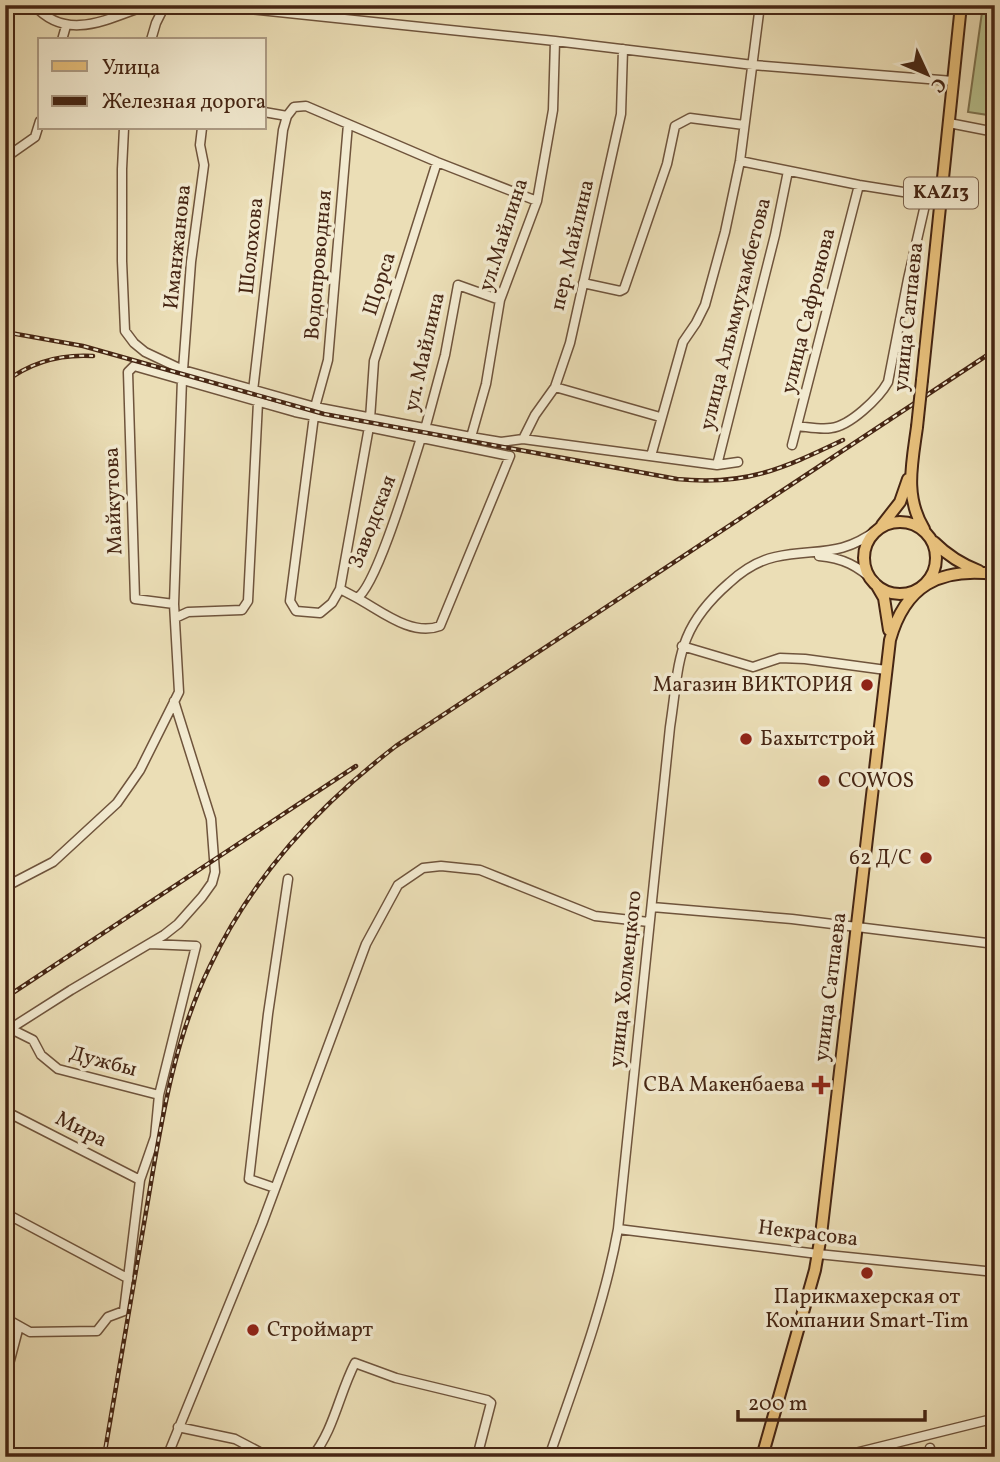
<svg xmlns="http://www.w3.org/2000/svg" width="1000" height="1462" font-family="Vollkorn,serif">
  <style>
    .green { fill: #b7c18e; stroke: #7e7451; stroke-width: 2 }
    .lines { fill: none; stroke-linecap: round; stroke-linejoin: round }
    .minor-casing { stroke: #6f543c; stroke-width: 11 }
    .major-casing { stroke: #462614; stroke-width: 14 }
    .minor { stroke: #f2ead0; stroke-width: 8 }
    .major { stroke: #e6bf7b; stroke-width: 10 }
    .rail-casing { stroke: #462614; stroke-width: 4.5 }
    .rail { stroke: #f2ead0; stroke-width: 2; stroke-dasharray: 5; stroke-linecap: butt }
    .major-bridge-casing { stroke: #462614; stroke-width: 14; stroke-linecap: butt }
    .major-bridge { stroke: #e6bf7b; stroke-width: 10 }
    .poi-dot { fill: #8f2418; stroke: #f2ead0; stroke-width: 2.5 }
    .labels { text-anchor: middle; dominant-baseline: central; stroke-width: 7; stroke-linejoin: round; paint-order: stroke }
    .shield { fill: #f2ead0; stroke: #7a614c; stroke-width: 2 }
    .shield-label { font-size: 19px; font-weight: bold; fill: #462614 }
    .street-label { font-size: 21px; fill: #462614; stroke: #f2ead0 }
    .poi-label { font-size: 21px; fill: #462614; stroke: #f2ead0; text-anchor: end }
  </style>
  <rect width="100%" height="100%" fill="#ebdeb6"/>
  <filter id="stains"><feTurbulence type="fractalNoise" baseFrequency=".00286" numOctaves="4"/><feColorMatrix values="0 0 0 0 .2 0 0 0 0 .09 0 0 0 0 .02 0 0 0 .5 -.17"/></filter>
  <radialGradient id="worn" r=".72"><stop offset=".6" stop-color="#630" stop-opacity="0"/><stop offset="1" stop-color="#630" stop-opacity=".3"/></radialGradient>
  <path class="green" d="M983 5H995V64L988 115 968 112Z"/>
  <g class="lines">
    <defs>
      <path id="minor" d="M34 5C67 43 109 18 148 5
        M211 5 555 41 753 65 953 81
        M62 40 66 26
        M151 40 156 23 165 5
        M264 112 287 116
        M949 123 995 132
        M124 128 122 169V261L125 331 134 343 145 352 183 370 315 407 471 437 501 442 523 439 717 465 738 462
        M5 158 35 137 40 121
        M740 161 859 185 922 195 925 205 908 279 888 382C879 398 850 426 831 428 821 430 808 427 797 426
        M583 283 620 291 624 289 667 164 675 126 690 118 744 125
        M183 370 191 262 204 165 200 145 202 128
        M555 387 660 417
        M253 391 283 130 287 116 294 107 306 106 437 162 537 201
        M315 407 328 360 348 124
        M314 416 290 601 296 611 320 613 332 603 340 589 369 427
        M370 419 374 361 437 162
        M425 429 445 355 458 285 500 300
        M471 437 486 384 500 300 537 201 553 110 555 41
        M523 439 535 415 555 387 570 343 621 114 623 49
        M792 445 859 185
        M651 456 683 342 696 323 705 305 725 232 740 161 760 5
        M717 465 775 235 788 171
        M819 556C843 558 858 566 875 582
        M340 589 357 598C377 586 412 466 421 438
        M174 604 135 599 128 372 134 366 295 412 510 456 440 626C412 637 381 611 357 598
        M175 618 188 612 242 610 248 601 258 402
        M682 646 753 667 780 658 805 659 886 670
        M5 887 53 862 117 803 140 770 179 692 174 604 182 379
        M652 907 792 919 995 944
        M11 1029 33 1040 41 1055 58 1069 159 1095
        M5 1032 71 990 164 935 178 924 202 897 212 883 215 872 211 819 174 701
        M5 1111 140 1180
        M275 1188 249 1179 268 1014 288 879
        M5 1213 129 1279
        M618 1229 818 1254 995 1272
        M5 1318 30 1332 97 1331 108 1317 124 1311 140 1180 155 1137 159 1095 196 946 150 944
        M5 1379 19 1326
        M178 1427 235 1439 269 1457
        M930 1448 932 1457
        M167 1457 262 1224 366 944 398 885 423 868 441 866 480 870 595 916 649 922
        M312 1457C334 1430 339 1394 355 1363L396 1378 487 1400 491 1403 477 1457
        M549 1457C575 1382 604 1307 618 1229L670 727C680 662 675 630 729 583 742 571 757 561 775 557 817 548 839 558 877 530
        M839 1457 992 1419 995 1417"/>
      <path id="major" d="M922 380 961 5
        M917 427C912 464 904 496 924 529
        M864 558a36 36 0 1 1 72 0a36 36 0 1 1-72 0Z
        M882 525 900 502 908 479
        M934 542C948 556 961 564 979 571
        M877 586 884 598 889 630
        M762 1457 815 1270 821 1235 890 640C905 586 939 567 995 574"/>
    </defs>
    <use href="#minor" class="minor-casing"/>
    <use href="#major" class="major-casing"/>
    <use href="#minor" class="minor"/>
    <use href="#major" class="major"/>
    <defs>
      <path id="rail" d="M5 332 83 346 324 414 677 479C746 486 782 469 843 440
        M5 382C31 362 61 354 93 356
        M5 998 356 766
        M104 1457C118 1373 133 1290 147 1206 161 1124 173 1041 210 966 253 876 318 806 396 746L995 350"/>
    </defs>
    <use href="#rail" class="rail-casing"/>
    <use href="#rail" class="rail"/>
    <defs>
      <path id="major-bridge" d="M917 427 922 380"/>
    </defs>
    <use href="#major-bridge" class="major-bridge-casing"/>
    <use href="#major-bridge" class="major-bridge"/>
  </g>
  <g class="poi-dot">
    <circle cx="867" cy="685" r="7"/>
    <circle cx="746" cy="739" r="7"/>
    <circle cx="824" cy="781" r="7"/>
    <circle cx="926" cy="858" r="7"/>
    <path d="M817.5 1074.5h7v7h7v7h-7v7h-7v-7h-7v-7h7z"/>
    <circle cx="867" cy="1273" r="7"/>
    <circle cx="253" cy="1330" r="7"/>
  </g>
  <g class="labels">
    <rect class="shield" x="904" y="177.5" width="74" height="31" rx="5"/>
    <g class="shield-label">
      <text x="941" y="193">KAZ13</text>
    </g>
    <g class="street-label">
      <text transform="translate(504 235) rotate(-72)">ул.Майлина</text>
      <text transform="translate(573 245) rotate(-77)">пер. Майлина</text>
      <text transform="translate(252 246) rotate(-84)">Шолохова</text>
      <text transform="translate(178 247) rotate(-84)">Иманжанова</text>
      <text transform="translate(319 265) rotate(-85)">Водопроводная</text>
      <text transform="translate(380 284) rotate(-72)">Щорса</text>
      <text transform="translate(809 311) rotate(-76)">улица Сафронова</text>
      <text transform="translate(736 314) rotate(-76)">улица Альммухамбетова</text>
      <text transform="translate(909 317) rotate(-84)">улица Сатпаева</text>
      <text transform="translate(425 352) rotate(-77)">ул. Майлина</text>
      <text transform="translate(114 501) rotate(-92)">Майкутова</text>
      <text transform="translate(373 522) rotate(-69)">Заводская</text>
      <text transform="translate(626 979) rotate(-84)">улица Холмецкого</text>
      <text transform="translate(831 987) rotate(-83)">улица Сатпаева</text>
      <text transform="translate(103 1062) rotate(15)">Дужбы</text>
      <text transform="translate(81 1130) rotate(27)">Мира</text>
      <text transform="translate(808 1234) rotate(7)">Некрасова</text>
    </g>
    <g class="poi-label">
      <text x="853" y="685">Магазин ВИКТОРИЯ</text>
      <text x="760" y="739" text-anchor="start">Бахытстрой</text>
      <text x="838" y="781" text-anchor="start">COWOS</text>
      <text x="912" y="858">62 Д/С</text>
      <text x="805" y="1085">СВА Макенбаева</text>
      <text x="867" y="1297" text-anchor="middle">Парикмахерская от<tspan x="867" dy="24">Компании Smart-Tim</tspan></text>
      <text x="267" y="1330" text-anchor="start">Строймарт</text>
    </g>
  </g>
  <rect width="1000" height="1462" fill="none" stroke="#ebdeb6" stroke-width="28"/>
  <rect x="7" y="7" width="986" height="1448" fill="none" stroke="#462614" stroke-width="3.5"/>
  <rect x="14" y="14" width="972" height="1434" fill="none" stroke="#462614" stroke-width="2"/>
  <rect x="38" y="38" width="228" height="91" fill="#f2ead0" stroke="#ad9c85" stroke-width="2"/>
  <rect x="52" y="61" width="35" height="10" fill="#e6bf7b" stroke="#ad9c85" stroke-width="2"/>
  <text x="102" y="74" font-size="21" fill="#462614">Улица</text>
  <rect x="52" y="96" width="35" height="10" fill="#462614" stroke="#ad9c85" stroke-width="2"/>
  <text x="102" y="108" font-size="21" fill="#462614">Железная дорога</text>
  <g transform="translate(927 74) rotate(134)" stroke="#f2ead0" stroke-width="5" paint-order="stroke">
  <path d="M0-5L12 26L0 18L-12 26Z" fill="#462614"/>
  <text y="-10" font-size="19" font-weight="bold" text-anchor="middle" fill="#462614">С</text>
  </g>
  <path d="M738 1410v10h187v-10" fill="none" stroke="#462614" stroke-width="3.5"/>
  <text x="748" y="1410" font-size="21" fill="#462614" stroke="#f2ead0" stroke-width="5" paint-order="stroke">200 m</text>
  <rect width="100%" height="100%" filter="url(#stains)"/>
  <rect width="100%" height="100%" fill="url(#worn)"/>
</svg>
